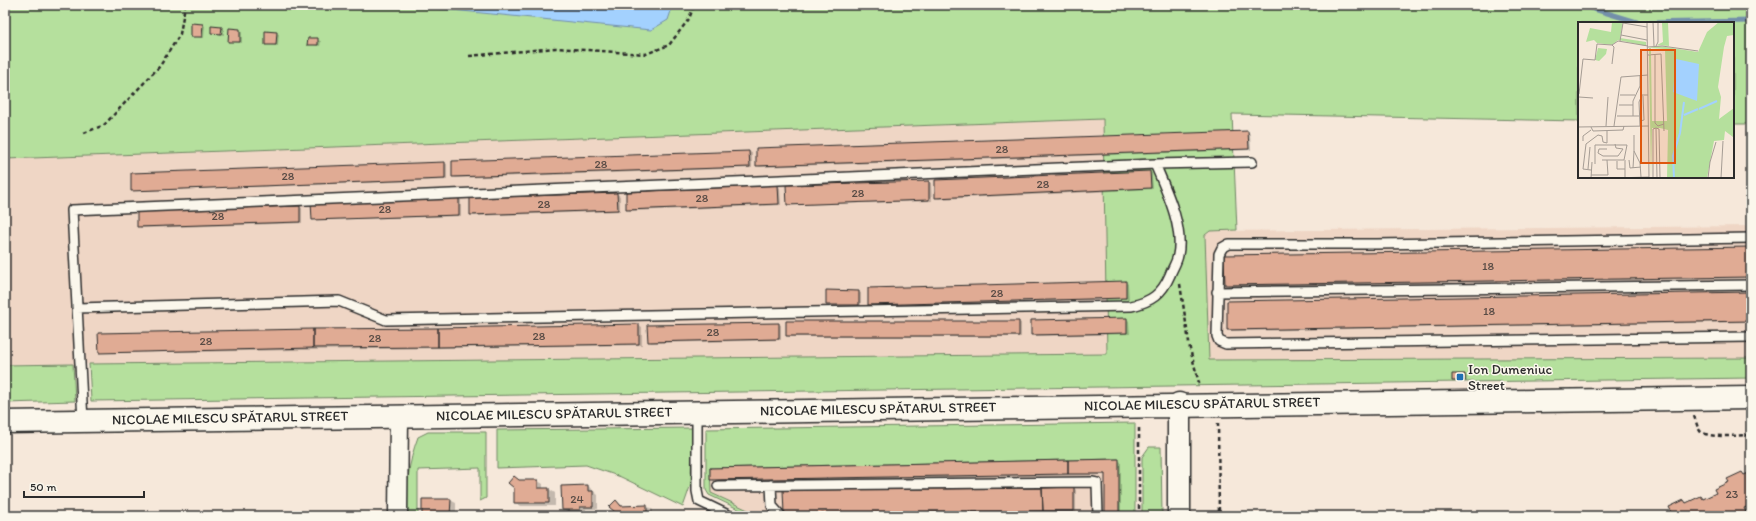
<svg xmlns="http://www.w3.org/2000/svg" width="1756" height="521" font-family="Itim,sans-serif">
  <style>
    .built { fill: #efd6c5 }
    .green { fill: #b5e09d; stroke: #708664 }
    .water { fill: #a3d1fe; stroke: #738faa }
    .shadow { fill: #0003 }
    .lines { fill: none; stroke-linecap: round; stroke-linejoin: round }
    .stream { stroke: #738faa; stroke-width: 5 }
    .building { fill: #e0ab94; stroke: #2b2b2b }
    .lane-casing { stroke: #2b2b2b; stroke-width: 12 }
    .street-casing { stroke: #2b2b2b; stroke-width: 21 }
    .primary-casing { stroke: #2b2b2b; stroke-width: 25 }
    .path { stroke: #2b2b2b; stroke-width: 2.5; stroke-dasharray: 4 3; stroke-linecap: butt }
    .lane { stroke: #fbf7ec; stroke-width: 9 }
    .street { stroke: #fbf7ec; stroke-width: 18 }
    .primary { stroke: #fbf7ec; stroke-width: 22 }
    .poi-dot { fill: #1f6fb2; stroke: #fbf7ec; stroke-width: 1.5 }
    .labels { text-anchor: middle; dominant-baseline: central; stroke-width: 3; stroke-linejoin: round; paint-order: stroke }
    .number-label { font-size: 12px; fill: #584b45 }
    .poi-label { font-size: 14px; fill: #2b2b2b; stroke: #fbf7ec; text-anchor: start }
    .street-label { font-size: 14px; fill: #2b2b2b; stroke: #fbf7ec }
    .inset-river { fill: none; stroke: #a3d1fe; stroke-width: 2 }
    .inset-road { fill: none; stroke: #a59c94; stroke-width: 1 }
    .view { fill: #df570e; fill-opacity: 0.15; stroke: #df570e; stroke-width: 2 }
    .inset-edge { fill: none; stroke: #2b2b2b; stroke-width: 2 }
  </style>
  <rect width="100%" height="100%" fill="#f6e8da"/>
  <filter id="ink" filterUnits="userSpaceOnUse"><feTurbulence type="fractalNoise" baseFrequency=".025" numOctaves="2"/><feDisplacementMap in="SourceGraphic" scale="8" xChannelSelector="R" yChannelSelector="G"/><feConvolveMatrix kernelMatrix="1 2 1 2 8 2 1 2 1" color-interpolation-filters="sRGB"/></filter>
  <g filter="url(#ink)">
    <path class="built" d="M1103 119 1108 354 5 365V159Z
      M1751 226V358L1208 360 1205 235 1210 231Z
      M1119 459V516H761L711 493 710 480V468Z"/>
    <path class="green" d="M5 5H1751V124H1733V23H1579V121L1232 114 1237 230 1210 231 1205 235 1209 360 1751 358V378L91 401 89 364 1107 354 1103 119 5 159Z
      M73 364 75 401 5 403V365Z
      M1135 423V516H1119L1118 459 710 468 711 493 761 516H753L709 495 706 490V429Z
      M692 428 691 484 683 507 621 477 586 465 497 468V430Z
      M428 432H486V498L480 501V468L418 470V516H406C406 489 408 463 418 437Z
      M1149 447H1161L1162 516H1142V457Z"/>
    <path class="water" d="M402 5H673L668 20 651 30Z"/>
    <path class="shadow" d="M202 24 205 26 204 38 192 36Z
      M221 28 224 29V35L212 33Z
      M240 30 242 31V43L229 41Z
      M276 33 279 34 278 46 266 44Z
      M309 39 321 41 320 46 308 44Z
      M1248 132 1250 134 1251 150 760 167 757 166Z
      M749 152 752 153V168L456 178 453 177Z
      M444 163 447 164V180L135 191 132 190Z
      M1150 172 1152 173 1153 189 939 199 936 198Z
      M929 182 931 183 932 201 791 205 788 204Z
      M778 186 780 188 781 205 630 211 627 210Z
      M617 194 620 196V211L474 216 471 214Z
      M458 199 461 200V216L315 220 313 219Z
      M299 207 302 208V223L141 228 138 226Z
      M1751 248V278L1228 286 1226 284Z
      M1126 282 1128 284 1129 299 872 306 869 304Z
      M858 292 861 293V306L827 304Z
      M1751 293V322L1231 331 1228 329Z
      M1127 319 1129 321 1130 334 1035 336 1032 334Z
      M1018 322 1021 323V337H790L787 336Z
      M778 324 781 325V340L651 343 649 341Z
      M639 325 642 327V345L102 353 100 352Z
      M1464 375 1467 377V382L1452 381Z
      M1118 460 1121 462V516H1106V475L713 481 711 480Z
      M1742 473 1746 475 1751 473V516H1662L1673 511 1684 501 1688 503 1701 497 1705 499 1717 493Z
      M515 477 521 481H538L543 484V489H549L555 493V506H520L515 503Z
      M588 486 598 495V509H586V513H568L563 510Z
      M1074 488 1076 490V512L787 514 785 513Z
      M450 500 456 503V516H423Z
      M616 501 624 507 647 506 653 510V516H616Z"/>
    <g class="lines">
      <path class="stream" d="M1581 5 1640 23 1751 21"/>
    </g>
    <path class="building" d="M191 23 203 24 202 37H191Z
      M211 26 222 27 221 34 211 33Z
      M229 28 240 29V42H228Z
      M265 31 277 32 276 45H265Z
      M308 38H318V45H307Z
      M1248 131 1249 149 756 166V148Z
      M749 151 750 167 452 177V161Z
      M445 162V179L131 191V173Z
      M1150 171 1151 188 935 198V180Z
      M929 181V200L787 205 786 185Z
      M778 185 779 204 626 210V192Z
      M617 193 618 210 470 215V198Z
      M459 198V215L312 220 311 202Z
      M300 206V222L137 227V211Z
      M1751 247V277L1225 285 1224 255Z
      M1126 281V298L868 305V288Z
      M826 290 859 291V305H826Z
      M1751 292V321L1227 330V301Z
      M1127 318V333L1031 335V320Z
      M786 321H1019V336H786Z
      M779 323V339L648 342 647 325Z
      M639 324V344L438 347V328Z
      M438 328V347L313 348V329Z
      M313 329V348L99 353 98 333Z
      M1452 374H1465V381H1452Z
      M1119 459V516H1105V474H1068V460Z
      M1068 460V474L710 480V468Z
      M1742 472 1744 475 1751 472V505L1744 508 1746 512 1739 516H1660L1671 511 1669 507 1684 500 1686 503 1701 496 1703 499 1716 493 1714 489 1729 482 1727 479Z
      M514 476 519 480H538V488H549V503H514V488L508 483Z
      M588 485V491H593V507H580V510H562L561 486Z
      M1074 487V511H1043L1042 488Z
      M1042 488 1043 511 784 514 783 490Z
      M422 499H451L450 516H422Z
      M616 500 621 506 647 505V516H615V512L609 507Z"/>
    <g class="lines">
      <defs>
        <path id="lane" d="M1751 238 1377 244H1229L1222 248 1219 254 1217 336 1219 341 1226 344 1751 337
          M1217 292 1751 285
          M77 308 339 301 386 320 1131 306C1151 302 1162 294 1170 275 1172 269 1177 262 1178 255 1184 227 1166 190 1155 164
          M697 413V491L699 501 730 516
          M83 421 72 210 1155 164 1252 162
          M771 485 772 506 781 516
          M718 486 1092 482 1097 483 1098 516"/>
        <path id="street" d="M398 516 399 416"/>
        <path id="primary" d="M1179 404V516
          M5 422 1751 398"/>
      </defs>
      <use href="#lane" class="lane-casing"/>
      <use href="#street" class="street-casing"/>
      <use href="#primary" class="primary-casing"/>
      <path class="path" d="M469 56 556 48 646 54 669 45 689 19 694 5
        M84 133 104 125 160 66 180 34 185 5
        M1180 284 1190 349 1200 387
        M1694 416C1696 421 1697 427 1700 431 1708 439 1739 435 1751 435
        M1218 423 1219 516
        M1139 516V426"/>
      <use href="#lane" class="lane"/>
      <use href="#street" class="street"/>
      <use href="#primary" class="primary"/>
    </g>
  </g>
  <rect class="poi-dot" x="1456" y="373" width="8" height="8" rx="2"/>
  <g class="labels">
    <g class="number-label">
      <text x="1002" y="149">28</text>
      <text x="601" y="164">28</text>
      <text x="288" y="176">28</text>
      <text x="1043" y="184">28</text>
      <text x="858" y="193">28</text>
      <text x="702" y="198">28</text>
      <text x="544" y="204">28</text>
      <text x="385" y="209">28</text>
      <text x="218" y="216">28</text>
      <text x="1488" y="266">18</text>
      <text x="997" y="293">28</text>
      <text x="1489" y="311">18</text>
      <text x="713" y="332">28</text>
      <text x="539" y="336">28</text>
      <text x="375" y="338">28</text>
      <text x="206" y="341">28</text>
      <text x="1732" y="494">23</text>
      <text x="577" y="499">24</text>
    </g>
    <g class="poi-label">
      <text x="1468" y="369">Ion Dumeniuc<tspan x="1468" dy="16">Street</tspan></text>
    </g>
    <g class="street-label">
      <text transform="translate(1202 404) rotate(-1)">NICOLAE MILESCU SPĂTARUL STREET</text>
      <text transform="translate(878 409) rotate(-1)">NICOLAE MILESCU SPĂTARUL STREET</text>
      <text transform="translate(554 414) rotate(-1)">NICOLAE MILESCU SPĂTARUL STREET</text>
      <text transform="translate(230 418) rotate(-1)">NICOLAE MILESCU SPĂTARUL STREET</text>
    </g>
  </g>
  <g transform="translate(1578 22)">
    <rect width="156" height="156" fill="#f6e8da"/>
    <path d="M34 0H45L42 16 68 20V24L40 18 34 23 19 21 16 18 8 20 12 6 33 10ZM90 0 91 24 79 23 85 20 84 1ZM141 0H156V13L149 14 146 25 140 65 143 75 141 97 156 86V156L155 115 147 109 146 118 136 119 129 156H89L90 108 82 106H74L73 155 71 33H73L74 99H89L87 27 73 26V32H71V26L81 24 120 30 129 10ZM20 26 29 27 28 32 21 39 17 38Z" fill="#b5e09d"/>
    <path d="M98 37 121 42 119 79 95 70Z" fill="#a3d1fe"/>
    <path class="inset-river" d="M121 87 139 79M106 93 120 87M96 156 95 134 102 111 106 80"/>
    <path class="inset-road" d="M69 0 71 156M75 0 76 24M43 13 69 18M42 19 45 1 69 5M34 23 40 19 70 24M34 23 36 25 34 42M78 24 80 20V0M70 25 84 24 120 29M70 33 83 32 86 109M77 33V101L80 104 86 102M1 72 5 37 17 38 19 22 34 23M42 73H57M1 75 15 76M41 83H55M39 94H61M55 94V79L62 64V53M62 99 66 98 65 74M28 104 30 75M36 104 43 55 70 53M62 104 61 80 64 73H70M0 105 71 104M13 105 15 109 45 108 46 104M78 106 81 107 82 156M78 106 79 156M56 113V129L62 141 63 155M5 119V114L13 108M29 127H21L20 131 25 134H40L45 127 38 126 37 122M47 138V156M51 138 52 146 63 145M39 139V147H47M17 142V123H49L46 138H24M55 146 56 129M10 147 12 125M13 148 5 147 8 122 20 113 24 114 25 120 29 121V109M13 153H30L29 138M13 156 14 140M35 156 71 155M75 156V107L78 106M130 156 132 140 138 120M143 156 145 119"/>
    <path class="view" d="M63 28H97V141H63Z"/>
    <rect width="156" height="156" class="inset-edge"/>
  </g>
  <rect width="1756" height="521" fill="none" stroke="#fbf7ec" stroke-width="20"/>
  <rect x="10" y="10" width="1736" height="501" fill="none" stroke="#2b2b2b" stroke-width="1.5" filter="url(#ink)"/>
  <path d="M24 491v6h120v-6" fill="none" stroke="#2b2b2b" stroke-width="2"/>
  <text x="30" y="491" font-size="12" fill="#2b2b2b" stroke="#fbf7ec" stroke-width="3" paint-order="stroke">50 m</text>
</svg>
